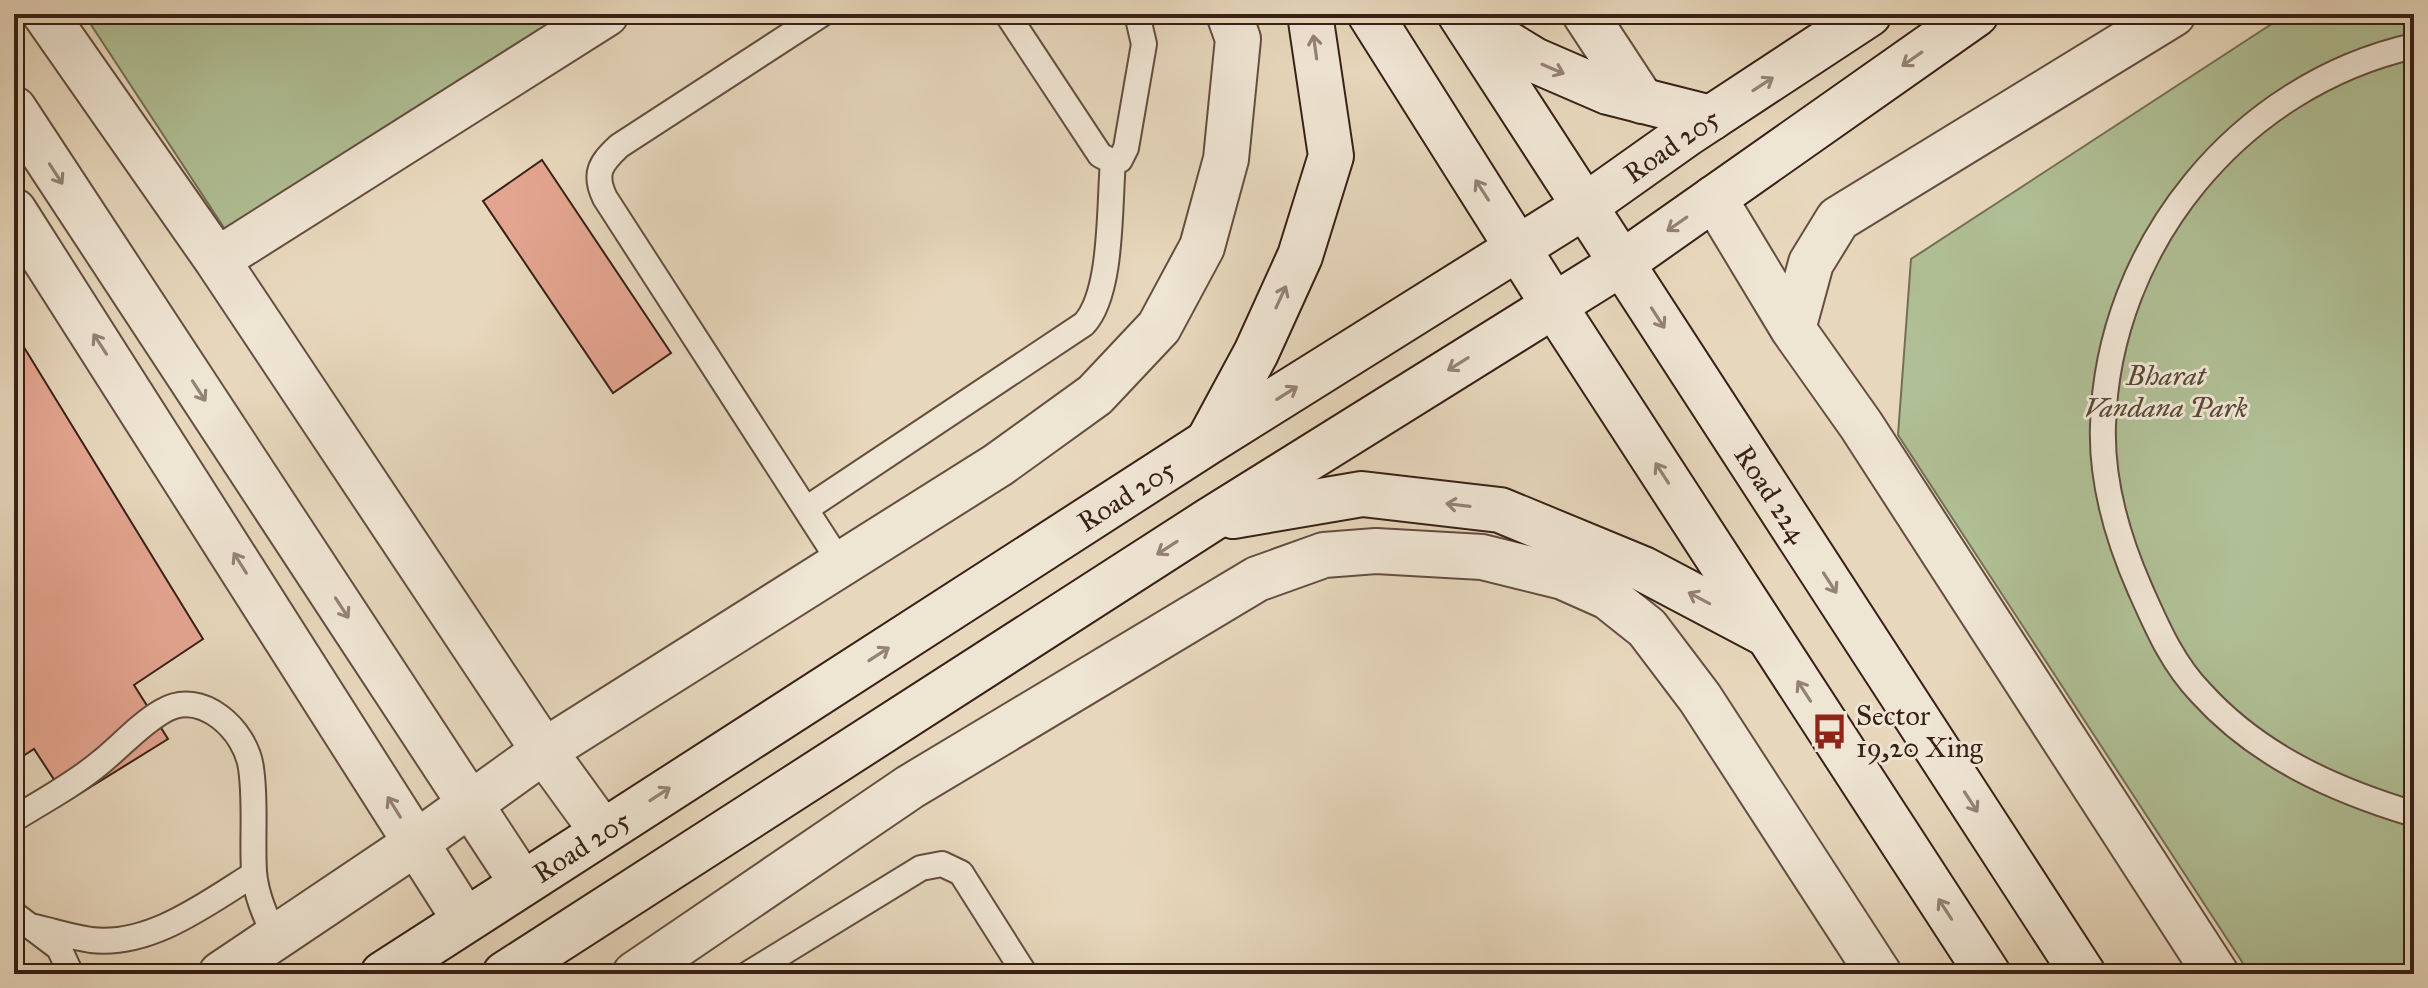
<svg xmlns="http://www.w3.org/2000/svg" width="2428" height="988" font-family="'IM FELL Great Primer',serif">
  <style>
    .green { fill: #b0bf95; stroke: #747056; stroke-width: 2 }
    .building { fill: #e4a590; stroke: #382017; stroke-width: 2 }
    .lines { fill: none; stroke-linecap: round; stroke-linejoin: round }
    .service-casing { stroke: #644e40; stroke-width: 28 }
    .minor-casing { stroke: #644e40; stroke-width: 48 }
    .tertiary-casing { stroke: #644e40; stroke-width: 48 }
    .secondary-casing { stroke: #382017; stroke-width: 48 }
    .service { stroke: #efe5d3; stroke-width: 24 }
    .minor { stroke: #efe5d3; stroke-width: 44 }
    .tertiary { stroke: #efe5d3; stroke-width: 44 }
    .secondary { stroke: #efe5d3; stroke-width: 44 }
    .oneway { stroke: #948275 }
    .labels { text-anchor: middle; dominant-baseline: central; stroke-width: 6; stroke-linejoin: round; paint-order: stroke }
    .street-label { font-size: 28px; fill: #382017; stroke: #efe5d3 }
    .park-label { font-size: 28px; font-style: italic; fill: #564836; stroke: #efe5d3 }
    .poi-label { font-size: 28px; fill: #382017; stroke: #efe5d3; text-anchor: start }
  </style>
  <rect width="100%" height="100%" fill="#e7d7bc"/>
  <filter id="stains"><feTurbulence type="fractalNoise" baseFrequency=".0025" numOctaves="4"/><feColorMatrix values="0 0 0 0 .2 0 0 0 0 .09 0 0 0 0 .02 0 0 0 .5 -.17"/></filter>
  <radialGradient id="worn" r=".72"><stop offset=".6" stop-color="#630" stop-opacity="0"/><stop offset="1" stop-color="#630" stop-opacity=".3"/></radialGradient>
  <path class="green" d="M84 14H580L234 243Z
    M2287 14H2414V974H2250L1898 435 1911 259Z"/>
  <path class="building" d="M542 160 671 353 613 393 483 201Z
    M14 331 203 639 134 685 168 739 68 801 34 749 14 762Z"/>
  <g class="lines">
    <defs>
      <path id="service" d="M822 14 619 146C601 163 593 173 605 198L841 564
        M1007 14 1100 155 1113 162 1120 160 1126 148 1144 44 1137 14
        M2414 46C2239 85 2108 246 2103 425 2101 481 2118 539 2140 589 2157 627 2172 663 2201 693 2258 756 2334 790 2414 814
        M806 509 1084 324C1113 293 1109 205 1113 162
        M14 819C43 801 75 784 101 762 122 745 140 724 163 711 201 688 246 730 251 768 256 802 252 837 254 872 256 895 265 915 275 936
        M14 914 59 948 71 974
        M30 926C50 930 70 937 91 940 150 947 206 904 254 874
        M748 974 921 868 942 864 961 873 1025 974"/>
      <path id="minor" d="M45 14 217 260 544 751 602 831
        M1585 14 1642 101
        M14 109 522 883
        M1714 198 1793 329 1861 425 2216 974
        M14 211 465 920
        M217 260 606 14
        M1793 329 1811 263 1838 219 2173 14
        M221 974 416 843 544 751 998 465 1095 395 1159 327 1202 247 1226 159 1238 39 1229 14"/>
      <path id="tertiary" d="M635 974 910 787 1257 579 1324 555 1376 551 1482 557 1563 577 1608 597 1647 628 1700 698 1879 974"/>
      <g id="secondary">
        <path d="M1370 14 1553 304 1988 974"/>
        <path id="s1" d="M1460 14 2083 974"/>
        <path d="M1474 23 1534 60 1608 92 1711 118"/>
        <path d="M1209 440 1256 353 1300 256 1331 156 1310 14"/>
        <path d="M1233 516 1362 494 1500 510 1643 569 1766 634"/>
        <path id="s2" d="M383 974 1208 442 1585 206 1688 133 1869 14"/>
        <path d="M505 974 1210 520 1622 263 1976 14"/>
      </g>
    </defs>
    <use href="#service" class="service-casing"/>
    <use href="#minor" class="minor-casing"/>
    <use href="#tertiary" class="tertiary-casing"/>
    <use href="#secondary" class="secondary-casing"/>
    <use href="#service" class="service"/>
    <use href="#minor" class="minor"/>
    <use href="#tertiary" class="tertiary"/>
    <use href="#secondary" class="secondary"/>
  </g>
  <defs><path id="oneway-shaft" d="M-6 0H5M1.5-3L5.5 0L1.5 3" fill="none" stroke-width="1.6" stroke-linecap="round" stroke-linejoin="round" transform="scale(2)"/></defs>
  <g class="oneway">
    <use href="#oneway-shaft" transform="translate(1315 47) rotate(-98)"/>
    <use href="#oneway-shaft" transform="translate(1912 59) rotate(145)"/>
    <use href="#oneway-shaft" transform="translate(1553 69) rotate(23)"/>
    <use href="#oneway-shaft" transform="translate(1763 84) rotate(-33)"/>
    <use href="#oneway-shaft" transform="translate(56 174) rotate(57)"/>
    <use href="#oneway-shaft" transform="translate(1482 190) rotate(-123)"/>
    <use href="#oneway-shaft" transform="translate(1677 224) rotate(145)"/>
    <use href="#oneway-shaft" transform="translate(1281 297) rotate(-65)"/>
    <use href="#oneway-shaft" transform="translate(1658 318) rotate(57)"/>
    <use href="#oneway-shaft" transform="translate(100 344) rotate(-123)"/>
    <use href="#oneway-shaft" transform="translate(1458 364) rotate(148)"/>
    <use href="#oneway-shaft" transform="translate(199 391) rotate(57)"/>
    <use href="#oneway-shaft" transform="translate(1287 393) rotate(-32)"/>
    <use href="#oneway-shaft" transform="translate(1662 473) rotate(-123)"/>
    <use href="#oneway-shaft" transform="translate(1458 505) rotate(-173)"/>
    <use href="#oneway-shaft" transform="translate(1167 548) rotate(147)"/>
    <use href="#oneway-shaft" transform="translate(240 563) rotate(-122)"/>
    <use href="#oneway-shaft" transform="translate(1830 583) rotate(57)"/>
    <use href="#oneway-shaft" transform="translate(1699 598) rotate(-152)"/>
    <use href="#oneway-shaft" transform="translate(342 608) rotate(57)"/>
    <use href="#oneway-shaft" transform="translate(879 654) rotate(-33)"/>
    <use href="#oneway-shaft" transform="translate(1804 691) rotate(-123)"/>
    <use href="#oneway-shaft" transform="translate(660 794) rotate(-33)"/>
    <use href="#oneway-shaft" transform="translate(1971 802) rotate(57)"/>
    <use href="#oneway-shaft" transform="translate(394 807) rotate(-122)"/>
    <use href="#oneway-shaft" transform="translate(1945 909) rotate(-123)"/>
  </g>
  <defs>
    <symbol id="bus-bare" viewBox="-9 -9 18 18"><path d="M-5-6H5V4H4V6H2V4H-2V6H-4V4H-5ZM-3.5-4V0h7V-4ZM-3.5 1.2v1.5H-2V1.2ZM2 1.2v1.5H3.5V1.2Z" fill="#8f2418" stroke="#efe5d3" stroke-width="2.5" paint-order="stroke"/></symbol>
  </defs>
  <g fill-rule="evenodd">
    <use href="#bus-bare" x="1804" y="706" width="51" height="51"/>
  </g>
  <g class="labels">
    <g class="street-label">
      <text stroke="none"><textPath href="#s2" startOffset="1532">Road 205</textPath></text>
      <text stroke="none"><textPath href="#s2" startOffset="884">Road 205</textPath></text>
      <text stroke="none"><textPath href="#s1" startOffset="572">Road 224</textPath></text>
      <text stroke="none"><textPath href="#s2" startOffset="236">Road 205</textPath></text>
    </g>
    <g class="park-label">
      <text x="2166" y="375">Bharat<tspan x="2166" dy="32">Vandana Park</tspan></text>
    </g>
    <g class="poi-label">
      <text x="1856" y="715">Sector<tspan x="1856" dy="32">19,20 Xing</tspan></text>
    </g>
  </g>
  <rect width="2428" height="988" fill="none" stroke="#e7d7bc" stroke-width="48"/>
  <rect x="16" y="16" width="2396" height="956" fill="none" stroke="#382017" stroke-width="4"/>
  <rect x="24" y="24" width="2380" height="940" fill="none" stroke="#382017" stroke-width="2"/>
  <rect width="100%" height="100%" filter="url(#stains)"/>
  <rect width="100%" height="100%" fill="url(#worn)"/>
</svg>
